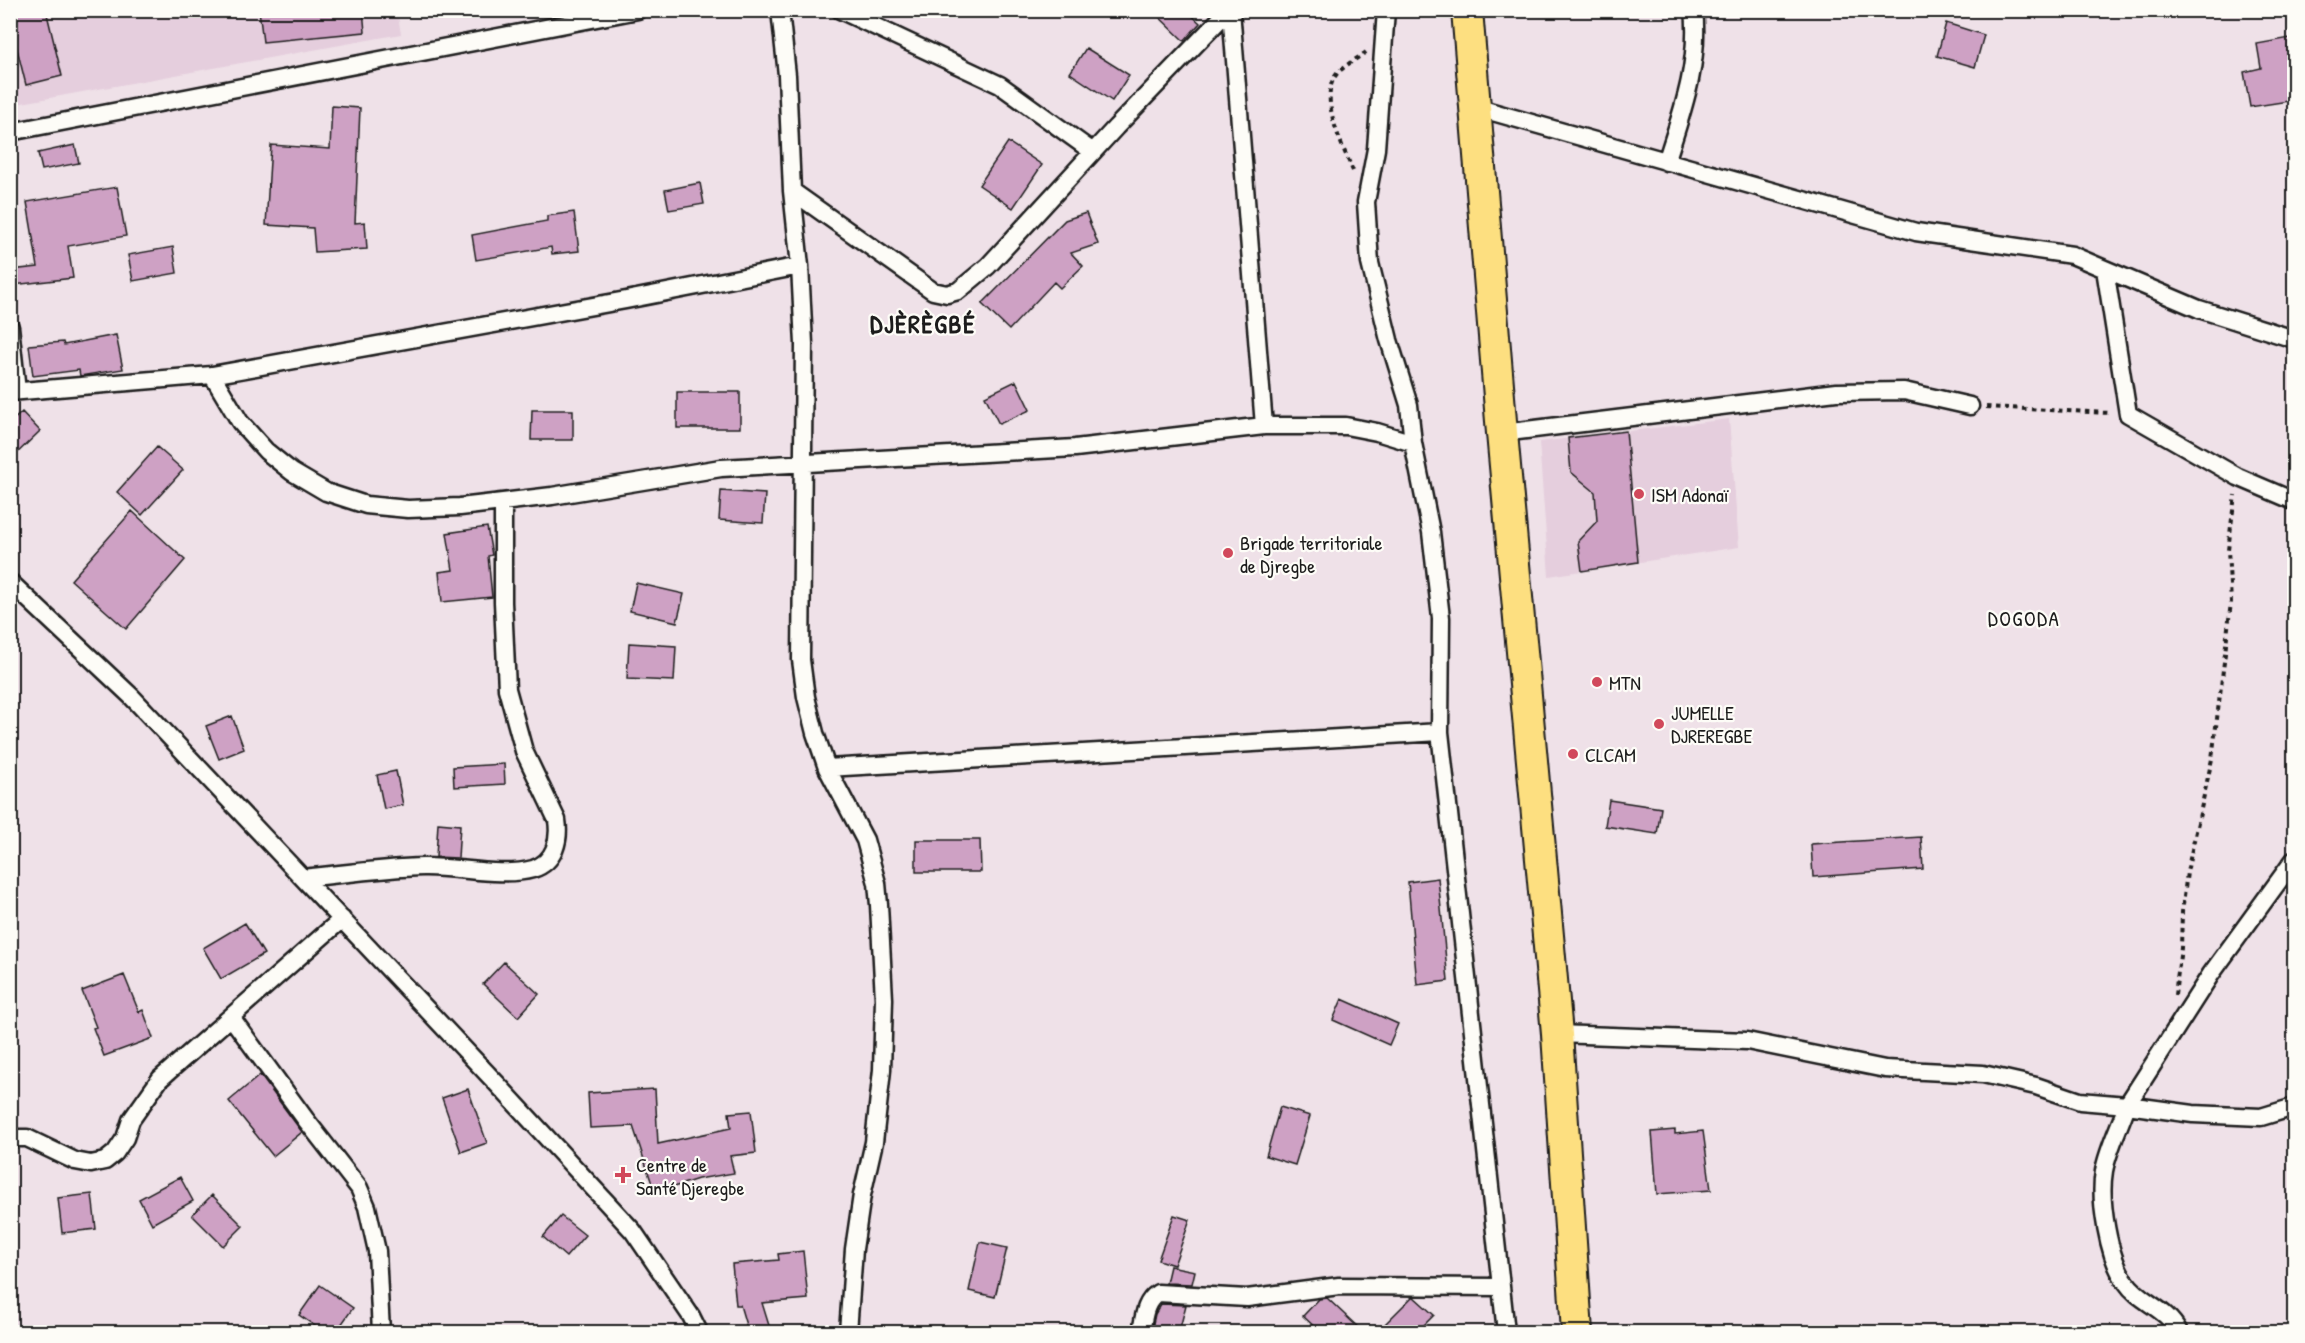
<svg xmlns="http://www.w3.org/2000/svg" width="2305" height="1343" font-family="'Patrick Hand',sans-serif">
  <style>
    .built { fill: #e5cedd }
    .building { fill: #cea1c4; stroke: #1c1c1c; stroke-width: 1.5 }
    .lines { fill: none; stroke-linecap: round; stroke-linejoin: round }
    .street-casing { stroke: #1c1c1c; stroke-width: 21 }
    .highway-casing { stroke: #1c1c1c; stroke-width: 34 }
    .path { stroke: #1c1c1c; stroke-width: 4; stroke-dasharray: 4.5 4.5; stroke-linecap: butt }
    .street { stroke: #fdfcf7; stroke-width: 16 }
    .highway { stroke: #fddf80; stroke-width: 30 }
    .poi-dot { fill: #d1495b; stroke: #fdfcf7; stroke-width: 2 }
    .labels { text-anchor: middle; dominant-baseline: central; stroke-width: 4.5; stroke-linejoin: round; paint-order: stroke }
    .poi-label { font-size: 20px; fill: #1c1c1c; stroke: #fdfcf7; text-anchor: start }
    .neighbourhood-label { font-size: 21px; letter-spacing: 1.5px; fill: #1c1c1c; stroke: #fdfcf7 }
    .district-label { font-size: 26px; font-weight: bold; letter-spacing: 1.5px; fill: #1c1c1c; stroke: #fdfcf7 }
  </style>
  <rect width="100%" height="100%" fill="#efe1e8"/>
  <filter id="ink" filterUnits="userSpaceOnUse"><feTurbulence type="fractalNoise" baseFrequency=".0167" numOctaves="2"/><feDisplacementMap in="SourceGraphic" scale="12" xChannelSelector="R" yChannelSelector="G"/><feConvolveMatrix kernelMatrix="1 2 1 2 8 2 1 2 1" color-interpolation-filters="sRGB"/></filter>
  <g filter="url(#ink)">
    <path class="built" d="M11 11H397L401 34 11 105Z
      M1729 419 1739 547 1549 576 1539 442Z"/>
    <path class="building" d="M10 10H46L62 76 26 85 10 21Z
      M259 10H363L365 32 263 42Z
      M1152 10H1186L1200 23 1184 41Z
      M1946 23 1984 35 1975 67 1937 56Z
      M2290 38 2295 64V100L2250 107 2244 72 2261 68 2257 44Z
      M1086 48 1129 75 1112 101 1070 73Z
      M332 106 360 108 355 223 365 222 367 249 315 252 313 228 266 225 271 145 330 149Z
      M1008 142 1042 165 1013 208 979 185Z
      M75 145 79 163 42 170 38 153Z
      M700 183 704 204 669 210 665 190Z
      M117 187 126 236 68 246 73 278 13 285 11 270 38 267 27 202Z
      M574 212 579 251 552 254 551 247 476 260 472 235 547 221V216Z
      M1086 213 1098 244 1071 253 1083 266 1060 288 1054 282 1009 330 982 304 1065 220Z
      M173 247 177 273 133 281 128 255Z
      M116 335 123 369 80 376 79 370 33 376 29 345 63 342 64 345Z
      M1016 381 1030 410 999 424 985 396Z
      M677 392H740V428H677Z
      M532 410H573V440H531Z
      M22 412 40 431 10 460V423Z
      M1626 431 1638 562 1582 571 1578 541 1597 521 1595 492 1571 472 1568 438Z
      M157 447 183 470 142 515 117 492Z
      M721 491 765 494 763 523 719 520Z
      M132 511 185 560 126 629 71 580Z
      M487 527 492 555 488 556 492 597 442 602 439 572 453 570 447 533Z
      M636 583 684 594 677 622 630 611Z
      M629 643 676 646 674 681 627 679Z
      M232 716 244 749 219 759 206 726Z
      M504 764 505 784 454 787 453 767Z
      M396 771 403 805 384 809 377 775Z
      M1609 800 1661 808 1657 834 1605 826Z
      M438 823 460 825 458 858 436 857Z
      M1921 837 1923 869 1813 877 1811 844Z
      M916 840H980L981 872H916Z
      M1438 878 1448 981 1417 985 1408 882Z
      M245 923 264 954 221 979 203 948Z
      M504 962 539 994 518 1017 483 984Z
      M124 975 139 1012 143 1010 153 1038 104 1056 93 1028 96 1027 82 991Z
      M1342 999 1398 1024 1389 1045 1333 1020Z
      M260 1075 302 1132 273 1156 229 1101Z
      M468 1089 487 1143 461 1152 442 1098Z
      M655 1089 658 1144 731 1128 729 1113 751 1111 756 1153 730 1156 734 1173 698 1179 655 1193 633 1126 590 1128 588 1093Z
      M1280 1107 1310 1116 1295 1165 1266 1156Z
      M1675 1130V1134L1703 1131 1711 1190 1657 1194 1652 1132Z
      M180 1177 193 1201 152 1224 139 1199Z
      M92 1194 96 1229 62 1233 58 1198Z
      M212 1195 243 1226 223 1246 192 1215Z
      M1174 1215 1190 1220 1174 1265 1158 1260Z
      M561 1216 585 1235 566 1257 543 1237Z
      M980 1242 1007 1248 995 1297 969 1291Z
      M803 1251 808 1299 762 1303 771 1332H748L740 1305H736L732 1264 779 1260 778 1254Z
      M1170 1266 1195 1271 1192 1284 1166 1283Z
      M320 1285 353 1308 336 1332H324L299 1315Z
      M1412 1297H1414L1434 1315 1417 1332H1377Z
      M1327 1298 1363 1332H1320L1303 1316 1319 1299Z
      M1161 1304 1186 1305 1179 1332H1169L1152 1328 1155 1314Z"/>
    <g class="lines">
      <defs>
        <path id="street" d="M780 10 787 75 792 191 800 266 804 344 801 660 806 697 815 733 827 768 865 840 877 883 879 905 884 999 882 1070 874 1142 862 1195 854 1249 848 1332
          M840 10 1000 85 1093 152
          M1231 10 1264 426
          M1386 10 1376 149 1366 202 1370 263 1389 340 1409 405 1413 443 1431 532 1441 618 1440 732 1506 1332
          M1475 107 1916 232 2072 255 2199 309 2294 339
          M10 132 638 10
          M1666 162C1682 112 1700 64 1694 10
          M792 191 933 291 947 294 958 291 988 266 1116 127 1229 10
          M2105 269 2128 414 2238 477 2294 501
          M10 327 17 391
          M212 375 240 422 266 451 292 472 326 492 366 505 408 509 460 507 552 496 721 468 1075 448 1264 426H1346L1377 432 1413 443
          M10 392 212 375 626 300 800 266
          M1502 433 1836 392 1904 391 1970 406
          M10 582 131 696 499 1086 633 1231 691 1316 699 1332
          M827 768 1440 732
          M303 878C343 874 383 868 423 867 455 866 502 878 533 869 555 862 560 840 557 820L524 751 507 689 503 602V502
          M231 1017 306 1120 359 1188 367 1207 377 1251 381 1332
          M1557 1034 1747 1041 1885 1069 1983 1074 2036 1086 2080 1101 2127 1105 2211 974 2294 860
          M10 1138H27L75 1161 91 1164 105 1161 115 1153 125 1138 131 1120 160 1079 342 919
          M1141 1332C1144 1318 1144 1302 1158 1293L1247 1298 1339 1286 1501 1287
          M2179 1332C2166 1307 2140 1303 2126 1282 2108 1258 2099 1200 2104 1171 2108 1149 2120 1126 2127 1105L2193 1114 2261 1117 2294 1107"/>
        <path id="highway" d="M1467 10 1502 433 1557 1034 1577 1332"/>
      </defs>
      <use href="#street" class="street-casing"/>
      <use href="#highway" class="highway-casing"/>
      <path class="path" d="M1353 171C1343 147 1318 98 1336 75 1343 66 1357 59 1366 52
        M1986 407 2110 413
        M2175 995 2181 948 2182 912 2187 872 2212 759 2224 662 2231 602 2228 550 2235 495"/>
      <use href="#street" class="street"/>
      <use href="#highway" class="highway"/>
    </g>
  </g>
  <g class="poi-dot">
    <circle cx="1639" cy="494" r="6"/>
    <circle cx="1228" cy="553" r="6"/>
    <circle cx="1597" cy="682" r="6"/>
    <circle cx="1659" cy="724" r="6"/>
    <circle cx="1573" cy="754" r="6"/>
    <path d="M620 1166h6v6h6v6h-6v6h-6v-6h-6v-6h6z"/>
  </g>
  <g class="labels">
    <g class="poi-label">
      <text x="1651" y="494">ISM Adonaï</text>
      <text x="1240" y="542">Brigade territoriale<tspan x="1240" dy="23">de Djregbe</tspan></text>
      <text x="1609" y="682">MTN</text>
      <text x="1671" y="712">JUMELLE<tspan x="1671" dy="23">DJREREGBE</tspan></text>
      <text x="1585" y="754">CLCAM</text>
      <text x="636" y="1164">Centre de<tspan x="636" dy="23">Santé Djeregbe</tspan></text>
    </g>
    <g class="neighbourhood-label">
      <text x="2024" y="618">DOGODA</text>
    </g>
    <g class="district-label">
      <text x="923" y="323">DJÈRÈGBÉ</text>
    </g>
  </g>
  <rect width="2305" height="1343" fill="none" stroke="#fdfcf7" stroke-width="36"/>
  <rect x="18" y="18" width="2269" height="1307" fill="none" stroke="#1c1c1c" stroke-width="2" filter="url(#ink)"/>
</svg>
